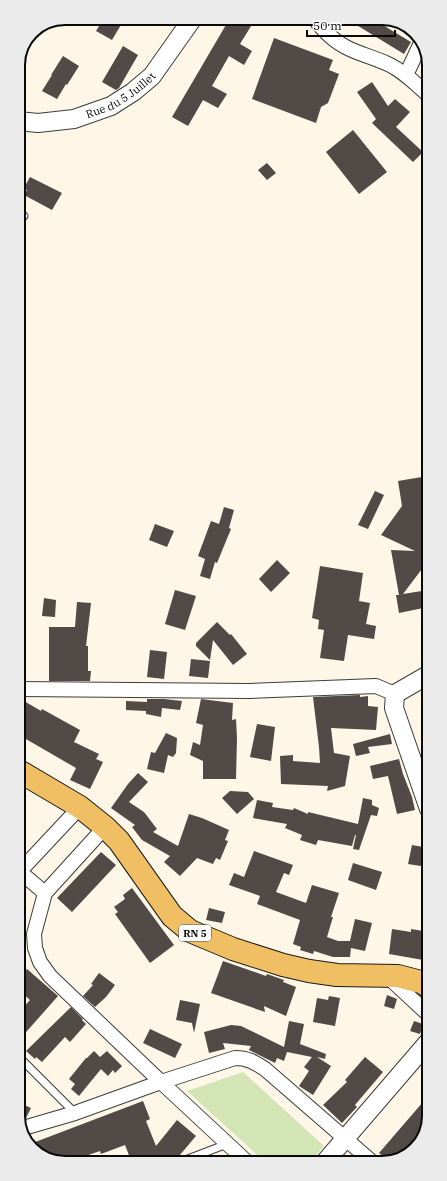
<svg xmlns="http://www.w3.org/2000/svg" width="447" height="1181" font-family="'IBM Plex Serif',serif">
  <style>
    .green { fill: #d3e5b4 }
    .building { fill: #514a47 }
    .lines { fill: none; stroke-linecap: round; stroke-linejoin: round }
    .service-casing { stroke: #3c3c3c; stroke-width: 9 }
    .minor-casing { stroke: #3c3c3c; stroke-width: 16 }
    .tertiary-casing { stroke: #3c3c3c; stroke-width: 20 }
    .primary-casing { stroke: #1a1a1a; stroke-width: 24 }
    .service { stroke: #fff; stroke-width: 7 }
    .minor { stroke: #fff; stroke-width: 14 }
    .tertiary { stroke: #fff; stroke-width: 18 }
    .primary { stroke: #f0bf64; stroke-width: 22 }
    .labels { text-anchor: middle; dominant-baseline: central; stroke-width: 4; stroke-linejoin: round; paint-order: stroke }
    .shield { fill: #fff; stroke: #535353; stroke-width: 1 }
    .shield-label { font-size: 10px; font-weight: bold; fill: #090909 }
    .street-label { font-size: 11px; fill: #090909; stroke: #fff }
    .rim { fill: none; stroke: #090909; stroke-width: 2 }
  </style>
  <rect width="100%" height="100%" fill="#fef7e7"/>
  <path class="green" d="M243 1072 324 1146 310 1162H265L187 1091Z"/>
  <path class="building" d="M104 18H125L112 40 96 31Z
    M230 18H256L240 44 252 51 244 65 229 56 212 86 227 94 218 108 203 100 188 126 172 117Z
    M345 18H371L411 42 404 54Z
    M274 38 333 60 329 70 339 74 328 103 321 107 316 123 252 99Z
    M123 46 138 55 119 88 116 90 102 82Z
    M63 56 79 66 67 85 66 84 57 99 42 91 52 75H51Z
    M372 82 388 106 395 99 410 112 396 127 423 152 413 162 372 123 376 119 357 92Z
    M353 130 387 172 359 194 326 152Z
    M267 163 276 173 267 180 258 170Z
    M30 177 62 193 52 210 24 195 27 190 24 188Z
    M428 476V561L403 594 428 590V607L399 613 396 595H399L391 550 415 551 381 535 402 506 398 481Z
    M375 491 384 495 368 529 358 525Z
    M224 507 234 510 229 528 231 529 217 563 215 562 210 579 200 576 205 559 198 556 211 521 219 524Z
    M155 524 174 531 167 547 149 540Z
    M277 560 290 573 271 592 259 579Z
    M320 566 363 573 359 601 370 603 366 624 376 626 374 639 348 635 344 661 320 658 324 630 318 629 319 620 312 618Z
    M175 590 196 596 185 630 165 624Z
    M44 598 56 600 55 617 42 616Z
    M77 602 91 603 86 646H88V671H91L90 681H49V627H75Z
    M217 622 230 635 231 634 247 654 233 665 213 640 210 660 196 646V643Z
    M150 650 167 652 164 679 147 677Z
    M191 659 210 661 208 678 189 676Z
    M360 695V697L368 696V706L378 707 376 730 331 728 334 753 350 756 345 786 327 791 328 786 281 784 280 756 293 755V761L320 763 319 747 313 697Z
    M19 698 41 711 42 709 80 730 74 742 99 754 96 759 103 762 90 789 70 780 76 768 19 735Z
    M147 699H164L182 701 180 710 162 708 161 717 146 714V711L126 710V701L147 702Z
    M201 699 233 703 232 720 236 719 237 738 236 779H203V761L190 755 193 742 200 745 203 725 196 723Z
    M257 724 275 727 271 761 250 757Z
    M166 733 177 738 176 753 173 757 168 755 164 773 147 769 151 752 155 753Z
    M390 734 392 744 368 747 370 753 356 756 353 744Z
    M399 759 403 774 412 797 415 810 397 814 388 776 373 779 370 766Z
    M138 773 148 782 129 802 144 812 157 829 153 832 178 846 189 814 202 818 229 830 225 840 228 841 220 860 216 858 213 864 197 858 180 876 164 862 170 856 142 840 132 827 135 825 111 808 128 784Z
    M230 791 248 792 254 799 237 814 222 798Z
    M363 798 372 800V805L379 808 377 816 371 815 359 850 353 849 356 835H355L352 846 318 840 316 845 300 840 302 835 285 828 287 824 253 818 257 800 273 803 272 807 293 810 294 808 308 814V812L358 824Z
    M412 845 423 847 422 852 429 853 427 867 408 864Z
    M254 851 293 865 289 875 284 873 276 892 306 903 312 885 339 893 331 917H333L327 937 338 941H350L355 919 372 923 365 951 351 948 350 957H333L314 951 313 954 300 950 301 947 293 944 300 920 257 904 260 896 229 885 234 873 244 877Z
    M101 852 116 865 72 912 57 898Z
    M353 863 382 872 376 890 348 880Z
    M132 888 174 945 150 963 115 914 118 912 114 907 125 899 123 895Z
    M209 908 225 912 222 923 206 920Z
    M392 929 411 932V929L429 932V961L389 954Z
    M223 961 266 976 267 974 284 980 283 982 296 987 286 1016 264 1006 265 1012 211 993Z
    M19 966 25 971 27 969 58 996 20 1039 19 1012 30 1000 19 990Z
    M99 973 115 985 106 997 95 1007 83 996 93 985 91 984Z
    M387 995 397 999 394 1009 384 1006Z
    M329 996 340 998 335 1026 313 1022 317 998 328 1000Z
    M180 1000 200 1004 194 1033 192 1023 176 1020Z
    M71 1007 83 1019 82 1020 86 1024 70 1042 65 1037 42 1062 36 1057 35 1059 26 1051Z
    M289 1021 304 1024 300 1044 326 1054 325 1059 317 1057 331 1066 313 1095 299 1086 309 1071 304 1067 312 1057 287 1052 284 1061 277 1058 275 1063 249 1050 251 1046 223 1043 225 1049 209 1053 204 1032 231 1025 241 1026 284 1047Z
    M414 1021 423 1024 420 1034 410 1031Z
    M150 1029 182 1044 175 1058 143 1043Z
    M94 1051 100 1057 107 1051 122 1066 115 1073 113 1070 108 1076 101 1069 79 1096 71 1089 75 1084 69 1079 86 1058H87Z
    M365 1057 383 1072 355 1105 357 1107 342 1123 323 1105 347 1082 345 1080Z
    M429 1095V1117L419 1145 395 1161H389L379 1153Z
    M143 1101 150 1119 146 1121 156 1146 177 1120 196 1136 174 1162 132 1163 125 1145 101 1154 100 1151 77 1159 79 1163H61L36 1153 30 1144Z
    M20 1103 31 1108 26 1118 20 1120Z"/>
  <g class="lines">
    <defs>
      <path id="service" d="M18 214 24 216
        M20 1058 75 1113
        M180 1162 227 1144"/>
      <path id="minor" d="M315 18C317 23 320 26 324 30 344 52 364 53 388 64 403 71 415 83 427 94
        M406 75 421 43
        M19 689 250 691 376 686 395 694
        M19 871 45 893
        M20 871 80 807
        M387 976 429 1015
        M20 1129 75 1113 161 1082 50 976 40 962 35 948 34 934 45 893 105 827
        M247 1162 161 1082 235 1058C248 1058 254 1062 265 1069L371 1161"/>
      <g id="tertiary">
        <path id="s1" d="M18 121 38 123 74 119 111 106 133 92 152 76 193 18"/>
        <path d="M428 675 395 694 394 708 429 809"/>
        <path d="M325 1162 429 1041"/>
      </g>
      <path id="primary" d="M19 771 80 807 105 827 119 841 172 916 190 931 233 949 283 965 309 971 337 975 398 976 421 982 429 987"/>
    </defs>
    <use href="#service" class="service-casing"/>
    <use href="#minor" class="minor-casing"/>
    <use href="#tertiary" class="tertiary-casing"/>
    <use href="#primary" class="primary-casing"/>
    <use href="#service" class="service"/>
    <use href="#minor" class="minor"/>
    <use href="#tertiary" class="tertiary"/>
    <use href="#primary" class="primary"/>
  </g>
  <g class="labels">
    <rect class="shield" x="179" y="925" width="32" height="16" rx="3"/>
    <g class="shield-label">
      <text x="195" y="933">RN 5</text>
    </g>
    <g class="street-label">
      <text stroke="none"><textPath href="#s1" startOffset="109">Rue du 5 Juillet</textPath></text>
    </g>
  </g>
  <path d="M0 0H447V1181H0ZM65 25H382A40 40 0 0 1 422 65V1116A40 40 0 0 1 382 1156H65A40 40 0 0 1 25 1116V65A40 40 0 0 1 65 25Z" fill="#ebebeb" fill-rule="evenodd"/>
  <path class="rim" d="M65 25H382A40 40 0 0 1 422 65V1116A40 40 0 0 1 382 1156H65A40 40 0 0 1 25 1116V65A40 40 0 0 1 65 25Z"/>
  <path d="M307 30v6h88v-6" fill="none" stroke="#090909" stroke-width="2"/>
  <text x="313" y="30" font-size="12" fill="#090909" stroke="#ffffff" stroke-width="3" paint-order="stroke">50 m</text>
</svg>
